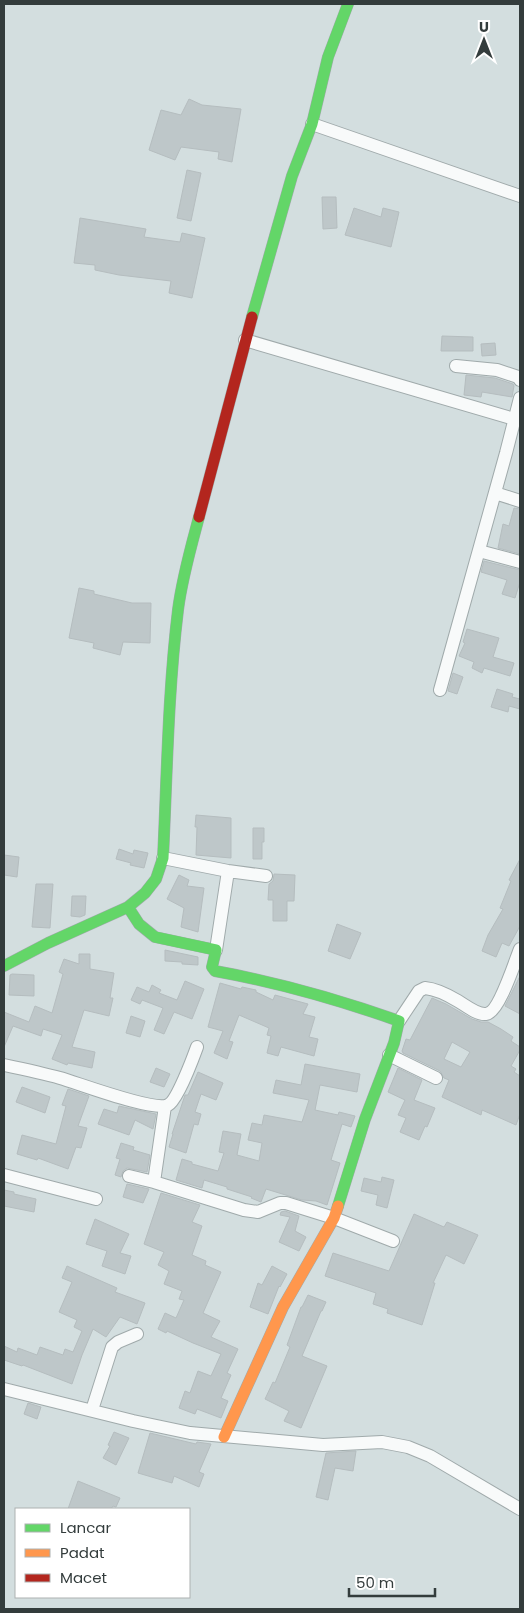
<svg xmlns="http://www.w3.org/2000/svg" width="524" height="1613" font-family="Poppins,sans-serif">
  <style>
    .building { fill: #bec7c9; stroke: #b5bdbf; fill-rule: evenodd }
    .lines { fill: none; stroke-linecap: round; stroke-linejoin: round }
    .street-casing { stroke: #a0aaab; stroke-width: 14 }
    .fast-casing { stroke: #a0aaab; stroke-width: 12 }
    .slow-casing { stroke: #a0aaab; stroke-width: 12 }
    .jam-casing { stroke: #a0aaab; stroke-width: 12 }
    .street { stroke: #f8fafa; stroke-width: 12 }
    .fast { stroke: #63d668; stroke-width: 11 }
    .slow { stroke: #ff974d; stroke-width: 11 }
    .jam { stroke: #b3261e; stroke-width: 11 }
  </style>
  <rect width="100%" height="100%" fill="#d3dedf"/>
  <path class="building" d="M189 99 202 105 241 109 232 162 218 159 219 152 181 147 175 160 149 150 161 110 181 115Z
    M187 170 201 173 191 221 177 218Z
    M322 197H336L337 228 323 229Z
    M354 208 381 217 383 208 399 212 391 247 345 235Z
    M80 218 146 229 144 237 180 242 182 233 205 238 192 298 169 293 171 281 119 275 95 270V265L74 263Z
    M442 336 473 337V351H441Z
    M495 343 496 355 482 356 481 344Z
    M466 375 495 378 513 384 514 386 512 397 482 392 481 397 464 395Z
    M514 508 520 509V554L498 548 503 524 509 526Z
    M484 561 520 570V582L515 598 502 594 507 580 481 572Z
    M79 588 94 591V594L132 603H151L150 643 123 642 120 655 93 648 94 643 69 638Z
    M467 629 499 638 493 657 514 663 510 676 484 668 482 673 472 668 474 662 459 656 465 643 463 642Z
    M453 673 463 677 457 694 448 691Z
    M497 689 513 694 512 697 520 699V709L509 706 508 712 491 707Z
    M196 815 231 818V858L196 855 197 827H195Z
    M253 828H264V842H262V859H253Z
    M119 849 133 854 134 850 148 853 144 868 130 865 131 863 116 859Z
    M4 855 19 857 17 877 4 875Z
    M520 859V926L509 946 502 943 496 957 482 951 488 935 503 909 500 908 511 881 509 880Z
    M274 874 295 875 294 901H287V921H273V900H268L269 884 273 881Z
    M179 875 189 880 187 886 204 888 198 932 181 927 184 908 167 899Z
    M36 884H53L50 928 32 927Z
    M72 896H86L85 915 80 917 71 916Z
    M337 924 361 933 350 959 328 951Z
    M165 950 198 957V965L182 964V962L165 961Z
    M79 954H90V969L114 973 110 998H113L109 1016 84 1010 72 1047 95 1052 92 1068 68 1063 67 1065 52 1059 62 1035 43 1029 41 1036 13 1026 4 1047V1012L29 1022 35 1006 52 1013 63 974 59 972 64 959 79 964Z
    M12 974 34 975V996L9 995 10 975Z
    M520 976V1014L505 1006Z
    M185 981 204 989 192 1019 174 1012 164 1034 154 1030 163 1008 142 1000 140 1004 131 1000 137 987 149 992 152 985 161 990 159 993 177 1000Z
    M220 983 241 989 242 987 256 990V992L273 1000 275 995 308 1004 303 1014 315 1017 309 1037 318 1039 314 1056 281 1047 278 1056 267 1053 271 1036 267 1035 269 1028 239 1015 229 1041 233 1042 227 1059 214 1053 223 1031 208 1027Z
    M432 998 446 1004 472 1019 481 1022H488L501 1029 513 1037 511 1041 520 1047V1050L511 1066 516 1069 514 1072 520 1076V1114L516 1125 482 1110 481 1115 442 1097 449 1080 444 1078 440 1071 403 1053 402 1051 406 1039 410 1040ZM452 1042 470 1052 461 1067 444 1059Z
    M131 1016 145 1021 140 1037 126 1033Z
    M305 1064 360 1074 357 1092 320 1085 315 1110 338 1115 339 1112 355 1116 351 1127 342 1124 331 1160 340 1163 327 1205 316 1201 302 1200 266 1189 261 1202 251 1198 252 1197 227 1189V1187L204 1180 202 1188 176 1180 182 1159 192 1162V1164L218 1171 224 1153 219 1152 223 1131 241 1134 237 1155 259 1161 262 1143 248 1140 252 1123 262 1125 264 1115 302 1122 309 1100 273 1093 276 1080 301 1085Z
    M156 1068 170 1074 164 1087 150 1082Z
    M398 1068 422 1080 414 1100 435 1108 427 1127 425 1126 419 1140 400 1132 406 1118 398 1115 405 1100 388 1092Z
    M198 1072 223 1083 216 1100 201 1094 195 1112 201 1114 198 1125 194 1124 186 1153 169 1147 173 1134H172L185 1095H188Z
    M22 1087 50 1097 45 1113 16 1102Z
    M68 1089 89 1096 78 1126 87 1128 81 1148 76 1147 68 1169 38 1158 37 1160 17 1154 22 1135 56 1144 66 1106 62 1105Z
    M119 1106 156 1114 153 1129 135 1120 129 1135 98 1124 104 1109 117 1113Z
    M121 1143 134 1147 133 1150 150 1155 147 1172 127 1168 123 1171 121 1177 115 1175 120 1159 116 1158Z
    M382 1177 394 1180 387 1208 376 1205 378 1195 361 1191 364 1178 381 1182Z
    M127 1184 149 1189 143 1203 123 1197Z
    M4 1190 14 1192V1194L36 1199 34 1212 4 1206Z
    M161 1193 200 1205 192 1222 202 1226 192 1255 206 1261 205 1265 221 1272 203 1313 220 1321 211 1337 238 1349 227 1373 231 1375 221 1398 228 1401 221 1418 197 1409 195 1414 179 1408 185 1391 190 1393 198 1371 211 1376 221 1354 193 1343 167 1331 166 1333 158 1329 165 1313 176 1318 184 1300 179 1299 182 1291 164 1284 169 1271 158 1265 164 1252 144 1244Z
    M285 1211 299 1216 295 1231 306 1237 299 1251 279 1242 290 1217 280 1215 281 1212Z
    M414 1214 444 1227 447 1222 478 1235 464 1264 446 1255 433 1283H435L422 1325 387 1313 388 1309 373 1304 376 1293 325 1276 333 1253 389 1271Z
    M95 1219 129 1234 120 1253 131 1256 125 1274 102 1266 107 1251 86 1244Z
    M67 1266 117 1288 115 1292 145 1303 137 1324 120 1317 106 1337 93 1329 82 1355 72 1384 23 1365 22 1366 4 1360V1346L17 1352 18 1348 37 1355 40 1347 63 1355 65 1349 73 1352 82 1331 74 1327 77 1320 59 1312 72 1282 62 1278Z
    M272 1266 287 1274 280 1287 279 1286 268 1314 250 1307 258 1283 262 1285Z
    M308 1295 326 1302 322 1311H321L302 1356 327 1366 301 1428 284 1421 289 1411 265 1399 273 1382 275 1383 290 1347 287 1345 301 1307H302Z
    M28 1403 41 1407 37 1419 24 1414Z
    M114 1432 129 1438 116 1465 103 1458 110 1446 108 1445Z
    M150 1433 196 1444 197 1442 211 1444 199 1472 204 1474 199 1487 174 1476 172 1483 138 1473Z
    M356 1451 353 1471 335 1468 328 1500 316 1497 326 1453Z
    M78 1481 120 1498 116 1507 113 1506 111 1509H68Z"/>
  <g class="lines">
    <defs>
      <path id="street" d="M312 124 520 196
        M245 340 514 419
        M456 366 497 370 518 377 520 380
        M495 493 520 501
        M479 551 520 562
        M440 690 506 453 520 398
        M163 858 228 871 266 876
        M216 950 228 871
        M399 1021 419 991 425 988C436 989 448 995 458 1001 465 1005 477 1015 486 1014 499 1013 515 961 520 949
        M389 1055 436 1078
        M4 1065C23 1069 42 1073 60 1078 78 1083 154 1112 168 1105 177 1101 193 1058 197 1047
        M4 1175 96 1199
        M129 1176 154 1182 244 1210 258 1212 280 1203H286L334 1218 393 1241
        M154 1182 165 1106
        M4 1389 133 1421 190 1433 323 1445 382 1442 408 1447 430 1456 520 1509
        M92 1410 112 1347 118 1342 137 1334"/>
      <path id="fast" d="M252 317 292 176 312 124 328 57 348 4
        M128 907 139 924 155 937 216 950 212 967 215 971C276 982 340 1000 399 1021L394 1043 365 1119 338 1206
        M4 966 48 943 128 907 145 893 156 879 163 858C167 776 168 692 178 610 182 578 191 547 199 517"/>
      <path id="slow" d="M224 1437 283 1307 334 1218 338 1206"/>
      <path id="jam" d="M199 517 252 317"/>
    </defs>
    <use href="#street" class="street-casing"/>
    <use href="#fast" class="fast-casing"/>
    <use href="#slow" class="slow-casing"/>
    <use href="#jam" class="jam-casing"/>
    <use href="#street" class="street"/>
    <use href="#fast" class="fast"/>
    <use href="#slow" class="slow"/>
    <use href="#jam" class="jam"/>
  </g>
  <rect width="524" height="1613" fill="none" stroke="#333c3c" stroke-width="10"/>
  <rect x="15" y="1508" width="175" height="90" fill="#ffffff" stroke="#adb1b1"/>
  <rect x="25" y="1524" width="25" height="8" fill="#63d668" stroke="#adb1b1"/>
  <text x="60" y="1533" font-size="15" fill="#333c3c">Lancar</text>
  <rect x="25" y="1549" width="25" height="8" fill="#ff974d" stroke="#adb1b1"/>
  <text x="60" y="1558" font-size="15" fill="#333c3c">Padat</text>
  <rect x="25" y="1574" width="25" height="8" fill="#b3261e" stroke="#adb1b1"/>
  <text x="60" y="1583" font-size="15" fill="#333c3c">Macet</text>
  <g transform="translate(484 40)" stroke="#ffffff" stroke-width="4" paint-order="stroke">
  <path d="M0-4L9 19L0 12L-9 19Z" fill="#333c3c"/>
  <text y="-8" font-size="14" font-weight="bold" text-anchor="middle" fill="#333c3c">U</text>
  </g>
  <path d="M349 1588v8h86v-8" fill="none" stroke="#333c3c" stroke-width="2.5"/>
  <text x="356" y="1588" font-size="15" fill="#333c3c" stroke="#ffffff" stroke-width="4" paint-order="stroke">50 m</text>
</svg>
